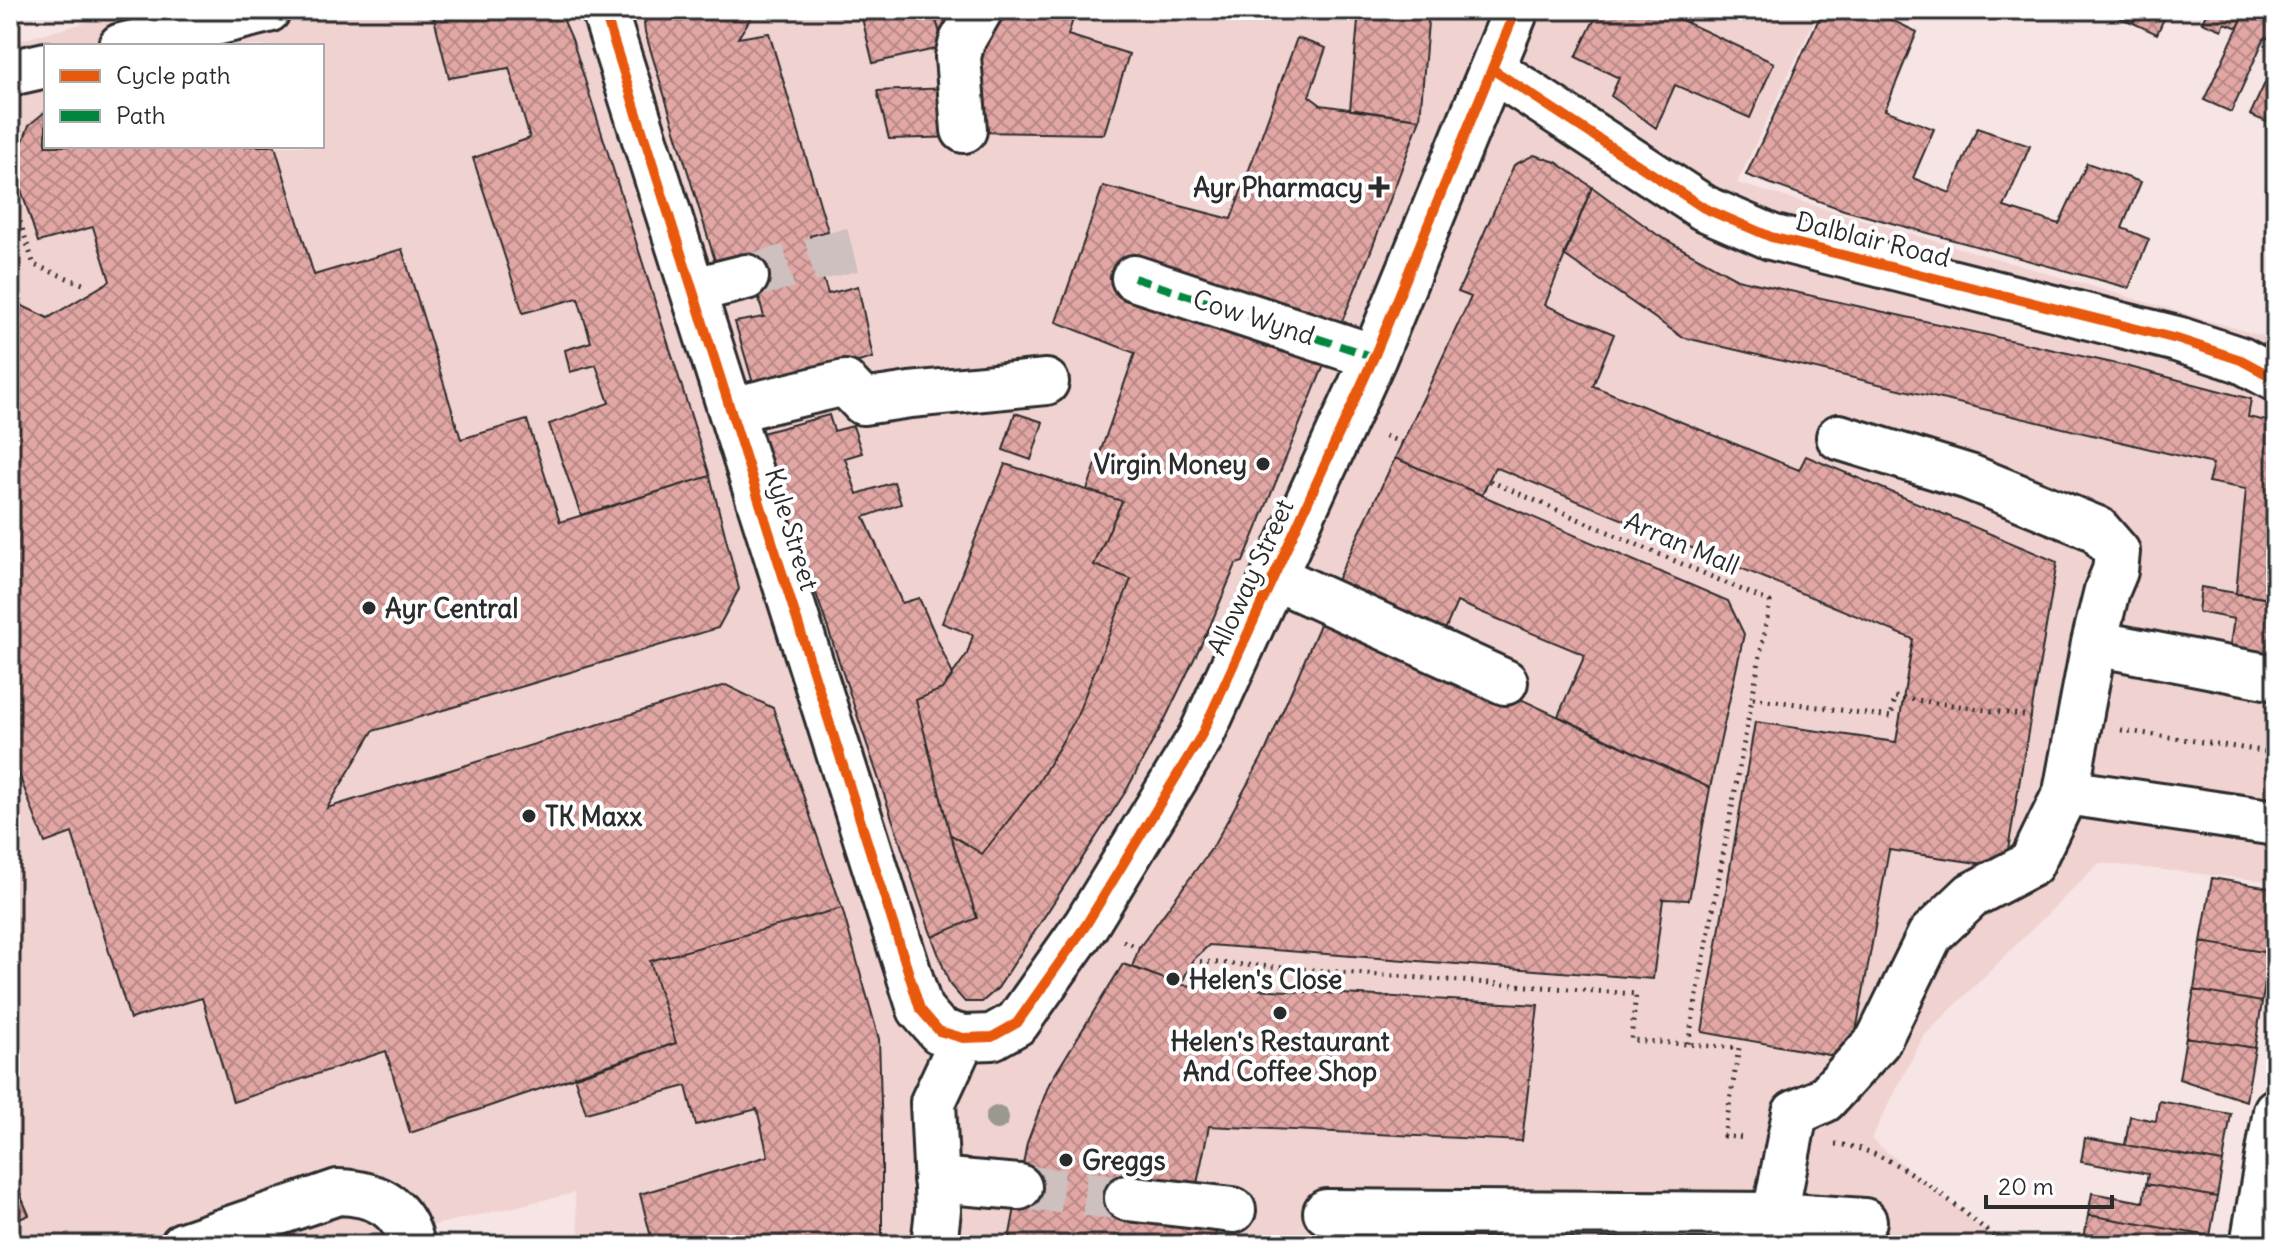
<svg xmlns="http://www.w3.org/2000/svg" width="2286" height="1255" font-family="Delius,sans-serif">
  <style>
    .built { fill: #f0d2d1; fill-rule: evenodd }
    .building { fill: url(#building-cross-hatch); stroke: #2b2b2b; stroke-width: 2 }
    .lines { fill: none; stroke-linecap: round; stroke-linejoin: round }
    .minor-tunnel { stroke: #cdc0bf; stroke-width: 44; stroke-dasharray: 44 22; stroke-linecap: butt }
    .minor-casing { stroke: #2b2b2b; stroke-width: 50 }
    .path { stroke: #2b2b2b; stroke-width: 5; stroke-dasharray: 2 6; stroke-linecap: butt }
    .minor { stroke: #fff; stroke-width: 44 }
    .quiet { stroke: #00873e; stroke-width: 8; stroke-dasharray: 16 8; stroke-linecap: butt }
    .cycleway-casing { stroke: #fff; stroke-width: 15 }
    .cycleway { stroke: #e8590c; stroke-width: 10 }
    .tree { fill: #9a9990 }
    .poi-dot { fill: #2b2b2b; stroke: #fff; stroke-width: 3 }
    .labels { text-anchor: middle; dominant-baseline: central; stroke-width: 8; stroke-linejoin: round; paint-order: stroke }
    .poi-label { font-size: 26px; font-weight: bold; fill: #2b2b2b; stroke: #fff; text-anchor: start }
    .street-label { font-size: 26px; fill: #2b2b2b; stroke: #fff }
  </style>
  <defs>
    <pattern id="building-cross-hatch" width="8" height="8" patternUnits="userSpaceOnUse" patternTransform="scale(2)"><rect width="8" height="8" fill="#e2a7a4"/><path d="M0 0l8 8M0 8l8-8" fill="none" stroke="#b78886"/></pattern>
  </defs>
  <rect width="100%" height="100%" fill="#f6e5e4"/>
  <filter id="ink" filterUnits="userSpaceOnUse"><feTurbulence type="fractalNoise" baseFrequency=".0125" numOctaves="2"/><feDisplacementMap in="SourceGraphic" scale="16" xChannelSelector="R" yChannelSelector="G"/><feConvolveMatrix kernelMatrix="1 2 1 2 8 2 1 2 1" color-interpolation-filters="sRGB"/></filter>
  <g filter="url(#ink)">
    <path class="built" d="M133 10H1819L1737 183 2276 340V882L2099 863 1923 1037 1871 1139 2003 1245H581L574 1193 348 1245H10V43ZM46 46H322V146H46Z"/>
    <path class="building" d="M456 10 560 12 572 39 710 476 581 515 549 424 609 403 596 365 570 372 565 350 591 342 578 298 523 313 473 158 530 138 509 68 449 78 433 14Z
      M658 10H756L738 38 769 33 828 231 810 236 828 294 858 286 873 358 755 390 735 322 764 317 748 257 717 267 645 32 644 24 649 14H656Z
      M860 10H933L944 47 873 63Z
      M933 10H968L944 47Z
      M1003 10H1076L1068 35 1129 54 1104 134 968 132 977 52Z
      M1359 10H1429L1420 119 1350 110Z
      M1599 10H1660L1774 63 1750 118 1675 85 1656 128 1611 96 1619 78 1576 57Z
      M1660 10H1694L1688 23Z
      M1823 10H1871L1917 32 1885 110 1934 129 1913 178 1950 193 1977 128 2030 146 2004 207 2059 224 2087 163 2141 182 2122 228 2149 239 2129 288 1844 210 1746 175Z
      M2115 10H2138L2133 23 2113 15Z
      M2138 10H2168L2157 34 2133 23Z
      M2200 10H2246L2238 28 2225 23 2222 30 2202 22 2206 13Z
      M2246 10H2276V42L2265 37 2231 112 2204 100Z
      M1297 38 1326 48 1309 96 1321 105 1420 119 1371 251 1243 562 1236 564 1210 626 1166 717 1126 791 998 988 982 1002H965L950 985 932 937 977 918 950 834 982 854 1038 783 1076 718 1131 579 1094 565 1122 501 1087 490 1135 353 1056 322 1103 186 1231 219Z
      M2276 59V126L2250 115Z
      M949 88 959 137 889 139 877 91Z
      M46 111V146H275L314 275 402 249 461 439 527 420 560 522 710 476 739 589 718 628 373 731 327 808 726 685 773 708 842 908 650 961 676 1043 410 1133 386 1051 233 1102 202 998 130 1019 72 833 45 843 10 751V300L48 318 110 281 93 227 38 242 19 183 17 158 29 125Z
      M1534 155 1556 162 1592 187 1545 305 1614 334 1593 386 1799 470 1806 456 2057 562 2005 867 1889 850 1851 1059 1702 1032 1755 722 1896 742 1913 639 1495 467 1482 495 1395 458 1471 297 1458 292 1514 165Z
      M1592 187 1659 236 1737 279 2126 366 2251 399 2248 417 2276 423V600L2236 594 2246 489 2208 482 2213 464 1682 337 1564 255Z
      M1015 413 1043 422 1031 460 1003 450Z
      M829 415 834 431 853 426 862 453 845 458 857 494 894 482 901 504 864 517 902 603 919 598 953 675 942 689 916 700 950 834 977 918 932 937 762 433Z
      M1395 458 1728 601 1744 634 1710 788 1558 716 1585 655 1457 602 1439 644 1330 595Z
      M1005 464 1122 501 1094 565 1131 579 1076 718 1038 783 982 854 950 834 916 700 942 689 967 654 973 635 942 623Z
      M2201 587 2276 600V660L2229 651 2234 619 2198 612Z
      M1327 608 1710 788 1689 900 1663 899 1653 979 1209 945 1192 961 1181 985 1132 967 1139 948 1214 845 1265 752Z
      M2212 878 2276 889V917L2270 953 2201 942Z
      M842 908 879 1039 882 1136V1245H653L640 1194 768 1156 757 1109 696 1125 686 1086 586 1113 574 1076 676 1043 650 961Z
      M2201 942 2270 953 2262 1002 2194 990Z
      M1123 964 1181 985 1538 1005 1522 1141 1209 1126 1194 1198 1218 1223 1214 1245H1008L1027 1143 1049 1084Z
      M2194 990 2262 1002 2255 1048 2186 1037Z
      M2186 1037 2255 1048 2246 1101 2179 1079Z
      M2159 1101 2231 1114 2223 1162 2125 1145 2130 1116 2156 1121Z
      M2085 1138 2223 1162 2217 1197 2146 1184 2148 1174 2081 1162Z
      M10 1171 29 1215 10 1223Z
      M2146 1184 2217 1197 2210 1236 2088 1215 2092 1193 2143 1202Z
      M2088 1215 2210 1236 2209 1245H2083Z"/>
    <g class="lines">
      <path class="minor-tunnel" d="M746 277 854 249
        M1019 1187 1127 1198"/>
      <defs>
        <path id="minor" d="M604 10 920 1009 939 1031 963 1038 992 1037 1017 1023 1086 925 1201 736 1374 357 1516 10
          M121 46 268 10
          M1492 69 1704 208 1771 237 2177 339 2241 360 2276 379
          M10 73 46 65
          M964 130 958 57 962 41 980 10
          M1134 278 1374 357
          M694 290 746 277
          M732 410 845 383 863 402 910 395 1046 382
          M1839 437 1969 477 2097 529 2117 552 2115 571 2107 590 2094 643
          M1274 577 1505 682
          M2270 677 2094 643 2066 792 2276 823
          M936 1180 1019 1187
          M1127 1198 1233 1210
          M1326 1212 1775 1215 1795 1113 1824 1100 1878 1041 1930 935 1972 895 2031 864 2066 792
          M1775 1215 1864 1221
          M183 1245 338 1192C376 1193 403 1206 412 1245
          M934 1245 938 1210 933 1102 963 1038
          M2253 1245 2276 1111"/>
      </defs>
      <use href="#minor" class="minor-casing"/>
      <path class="path" d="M10 191 34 265 83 284
        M1385 436 1402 443
        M1490 481 1770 602 1688 1044
        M1753 698 1891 717 1895 697 2036 717
        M2121 730 2276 753
        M1123 941 1139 948
        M1192 961 1636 994 1631 1040 1739 1048 1724 1136 1746 1138
        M1835 1144C1893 1148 1960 1209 2004 1245"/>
      <use href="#minor" class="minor"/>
      <path class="quiet" d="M1134 278 1374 357"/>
      <defs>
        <path id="cycleway" d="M604 10 920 1009 939 1031 963 1038 992 1037 1017 1023 1086 925 1201 736 1374 357 1516 10
          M1492 69 1704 208 1771 237 2177 339 2241 360 2276 379"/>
      </defs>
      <use href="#cycleway" class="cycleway-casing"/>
      <use href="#cycleway" class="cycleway"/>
    </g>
    <circle class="tree" cx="997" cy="1118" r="12"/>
  </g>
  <g class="poi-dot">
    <path d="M1375 175h8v8h8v8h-8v8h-8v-8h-8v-8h8z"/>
    <circle cx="1263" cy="464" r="8"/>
    <circle cx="369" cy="608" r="8"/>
    <circle cx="529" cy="816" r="8"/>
    <circle cx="1173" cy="979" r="8"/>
    <circle cx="1280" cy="1013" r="8"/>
    <circle cx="1066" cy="1160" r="8"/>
  </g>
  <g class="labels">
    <g class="poi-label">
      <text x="1363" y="187" text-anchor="end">Ayr Pharmacy</text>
      <text x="1247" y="464" text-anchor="end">Virgin Money</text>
      <text x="385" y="608">Ayr Central</text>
      <text x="545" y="816">TK Maxx</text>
      <text x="1189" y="979">Helen's Close</text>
      <text x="1280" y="1041" text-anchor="middle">Helen's Restaurant<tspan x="1280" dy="30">And Coffee Shop</tspan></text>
      <text x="1082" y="1160">Greggs</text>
    </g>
    <g class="street-label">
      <text transform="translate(1873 239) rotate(14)">Dalblair Road</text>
      <text transform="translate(1254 317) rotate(18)">Cow Wynd</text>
      <text transform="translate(792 529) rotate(73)">Kyle Street</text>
      <text transform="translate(1682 543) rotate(23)">Arran Mall</text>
      <text transform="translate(1250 577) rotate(-65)">Alloway Street</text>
    </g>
  </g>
  <rect width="2286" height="1255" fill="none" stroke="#fff" stroke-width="40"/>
  <rect x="20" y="20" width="2246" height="1215" fill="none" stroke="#2b2b2b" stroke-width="3" filter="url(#ink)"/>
  <rect x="44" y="44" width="280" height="104" fill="#ffffff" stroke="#aaaaaa" stroke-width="2"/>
  <rect x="60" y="70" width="40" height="12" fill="#e8590c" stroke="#aaaaaa" stroke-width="2"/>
  <text x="116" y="84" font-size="24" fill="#2b2b2b">Cycle path</text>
  <rect x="60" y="110" width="40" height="12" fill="#00873e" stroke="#aaaaaa" stroke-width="2"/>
  <text x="116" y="124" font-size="24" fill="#2b2b2b">Path</text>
  <path d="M1986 1195v12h126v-12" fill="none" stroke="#2b2b2b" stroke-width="4"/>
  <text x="1998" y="1195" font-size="24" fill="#2b2b2b" stroke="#ffffff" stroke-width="6" paint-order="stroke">20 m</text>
</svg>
